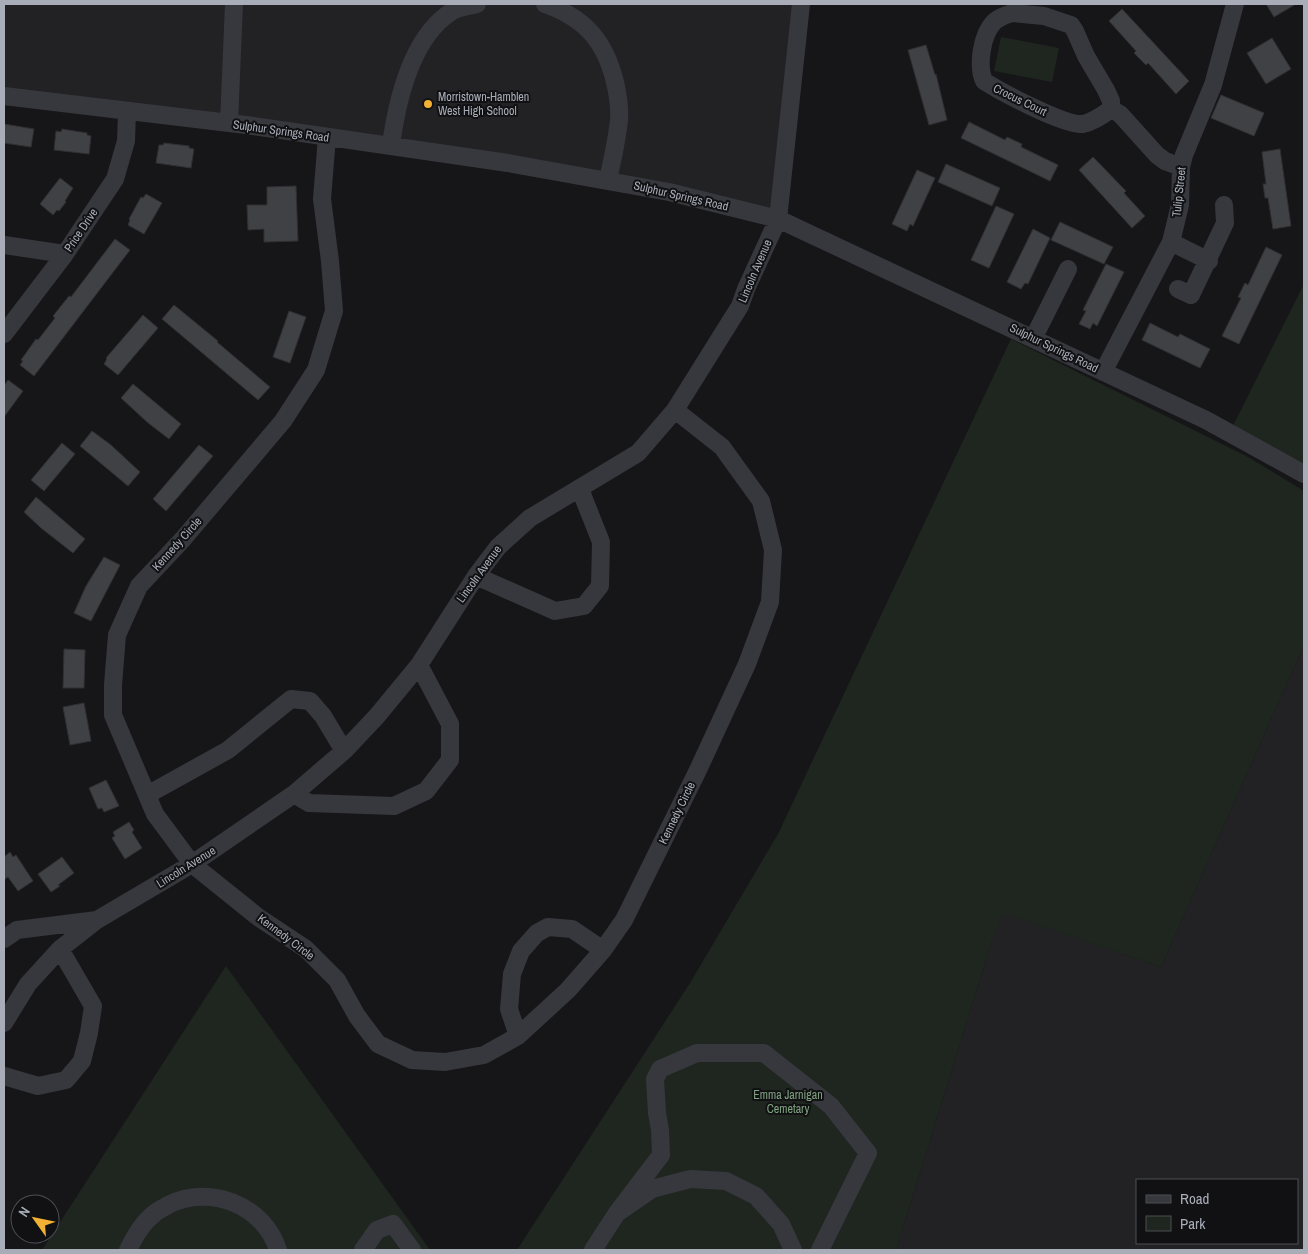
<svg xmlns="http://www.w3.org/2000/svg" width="1308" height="1254" font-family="'Archivo Narrow',sans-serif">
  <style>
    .built { fill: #222225; fill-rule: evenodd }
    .green { fill: #1e261f }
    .building { fill: #404145; stroke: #303034 }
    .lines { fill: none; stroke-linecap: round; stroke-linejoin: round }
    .minor { stroke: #37383d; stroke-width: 18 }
    .poi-dot { fill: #f2b134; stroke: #111113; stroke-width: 2 }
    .labels { text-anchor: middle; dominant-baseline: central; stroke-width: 4; stroke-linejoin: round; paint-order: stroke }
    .poi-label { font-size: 12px; fill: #a8adb8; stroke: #111113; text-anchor: start }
    .street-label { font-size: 12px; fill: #a8adb8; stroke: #111113 }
    .park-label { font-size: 12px; fill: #7fa381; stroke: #111113 }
  </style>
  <rect width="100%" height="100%" fill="#161618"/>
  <path class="built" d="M4 4H801L778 219 669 192 4 96Z
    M1304 645V1250H896L990 947 1003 912 1161 967ZM1137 1180H1297V1243H1137Z"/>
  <path class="green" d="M1001 37 1059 48 1052 82 994 71Z
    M1304 284V474L1230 432Z
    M1011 339 1248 457 1304 491V645L1161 967 1003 913 990 947 896 1250H517L690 983 778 834Z
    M226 966 430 1250H42Z"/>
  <path class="building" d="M1266 4H1296L1274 17Z
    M1122 9 1189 81 1176 94 1148 63 1146 65 1134 53 1136 51 1109 21Z
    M1272 38 1291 69 1266 84 1247 53Z
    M926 45 935 75 936 74 947 120 929 125 908 50Z
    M1221 95 1264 113 1254 136 1211 118Z
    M969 122 1005 140 1007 137 1022 144 1021 147 1058 165 1050 181 961 138Z
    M4 124 34 129 31 147 4 143Z
    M62 129 87 133V135L91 136 89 154 54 150 56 131 61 132Z
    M164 143 189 146V148L194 149 191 168 156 163 159 145H163Z
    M1280 149 1291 226 1273 229 1268 198H1265L1263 184H1266L1262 152Z
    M1093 157 1126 191 1124 193 1145 216 1132 228 1079 170Z
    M946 164 1000 188 992 206 938 182Z
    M917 170 935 178 913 226 910 224 907 231 892 224Z
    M60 178 73 188 65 201 66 202 59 211 57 210 53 215 40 204Z
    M296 186 298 241 264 242V229L248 230 247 205H267V187Z
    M146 194 162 203 144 234 128 225 130 220 129 219 141 197 143 198Z
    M996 206 1014 214 989 268 971 260Z
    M1060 222 1113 247 1104 264 1051 240Z
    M1033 229 1050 238 1028 284 1025 283 1021 289 1007 282Z
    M115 239 130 250 34 376 20 365 23 361 21 360 36 339 38 340 55 318 53 316 69 296 71 297 74 293Z
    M1266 247 1282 255 1239 344 1222 336 1241 298 1238 297 1245 283 1248 285Z
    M1106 264 1124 272 1097 326 1093 323 1090 329 1079 324 1086 311 1083 310Z
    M174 305 218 341 217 342 270 387 258 400 162 319Z
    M289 311 306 317 290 363 273 357Z
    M143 315 158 328 118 375 104 364 107 359 106 358Z
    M1150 323 1178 337 1180 334 1210 349 1200 368 1142 340Z
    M8 380 23 391 4 417V386Z
    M133 384 181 424 169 439 147 422 121 398Z
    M92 431 111 445 140 472 128 486 80 446Z
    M62 443 75 454 44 491 31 480Z
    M199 445 213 456 166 511 153 499Z
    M36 497 85 539 73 553 41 528 24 512Z
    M104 557 120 565 91 621 74 613 86 586Z
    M64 649 85 650 84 688H63Z
    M84 703 91 741 70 745 63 707Z
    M106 780 119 806 104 812 102 808 98 809 89 788Z
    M129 822 134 830 132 832 142 848 125 859 112 838 115 836 113 832Z
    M10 852 13 857 16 855 33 881 18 891 8 877 4 880V857Z
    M62 857 74 873 58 885 60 886 51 892 38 874Z"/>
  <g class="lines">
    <path class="minor" d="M545 4C585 18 605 41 615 82 618 95 620 107 619 120 617 140 612 161 608 180
      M1012 13 1044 16 1071 25 1075 31 1086 56 1106 90 1111 101V109C1103 115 1093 122 1083 124 1065 126 1001 92 984 81 977 65 982 34 994 22 999 17 1006 15 1012 13Z
      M4 96 246 125 508 163 669 192 778 219 1206 420 1304 474
      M1111 109 1120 114 1157 155 1165 161 1181 167
      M229 123 234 4
      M327 137 322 199 330 261 334 311 316 370 283 421 183 539 139 586 117 635 113 685V715L155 814 192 864 258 917 306 949 337 980 357 1016 378 1044 412 1060 445 1062 484 1055 518 1036 568 990 603 950 624 920 698 770 747 664 770 602 773 550 761 501 722 447 675 410
      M391 145C397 101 411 38 451 12 458 7 469 6 477 4
      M1171 242 1209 261
      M4 245 65 254
      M1178 289 1191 295 1225 223 1224 205
      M4 334 65 254 115 179 126 141 127 112
      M1033 339 1068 269
      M1103 372 1171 242 1180 205 1181 167 1184 155 1213 85 1235 4
      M476 576 555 611 584 606 600 586 601 542 580 489
      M294 794 309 803 394 806 426 791 450 760V724L419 665
      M147 795 228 750 291 699 310 701 323 716 344 751
      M4 939 17 930 97 920
      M4 1023 28 984 60 949 97 920 192 864 294 794 344 751 377 716 419 665 476 576 498 547 530 518 638 453 675 410 740 306 746 289 778 219 801 4
      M518 1036 509 1009 512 974 521 951 537 933 548 927 572 929 603 950
      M4 1076 38 1086 66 1080 82 1061 89 1033 93 1006 60 949
      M617 1213 661 1155 660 1130 657 1113 655 1079 660 1069 697 1053H764L831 1106 868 1153 820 1250
      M128 1250C135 1236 142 1223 155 1213 158 1210 164 1208 168 1205 210 1184 264 1205 278 1250
      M363 1250 377 1230 393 1224 412 1250
      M593 1250 617 1213 652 1189 690 1179 726 1181 756 1196 781 1224 793 1250"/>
  </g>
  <circle class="poi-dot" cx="428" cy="104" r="5"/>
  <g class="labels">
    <g class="poi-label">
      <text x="438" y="97">Morristown-Hamblen<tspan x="438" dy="14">West High School</tspan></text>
    </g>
    <g class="street-label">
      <text transform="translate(1020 100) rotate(26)">Crocus Court</text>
      <text transform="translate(281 131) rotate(8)">Sulphur Springs Road</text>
      <text transform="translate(1179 192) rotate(-84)">Tulip Street</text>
      <text transform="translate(681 196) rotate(13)">Sulphur Springs Road</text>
      <text transform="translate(81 230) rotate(-56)">Price Drive</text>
      <text transform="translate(755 271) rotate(-67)">Lincoln Avenue</text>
      <text transform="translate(1054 348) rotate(26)">Sulphur Springs Road</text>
      <text transform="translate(177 544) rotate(-48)">Kennedy Circle</text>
      <text transform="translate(479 574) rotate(-54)">Lincoln Avenue</text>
      <text transform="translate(677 813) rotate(-64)">Kennedy Circle</text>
      <text transform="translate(186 867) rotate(-32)">Lincoln Avenue</text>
      <text transform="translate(286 937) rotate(37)">Kennedy Circle</text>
    </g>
    <g class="park-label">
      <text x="788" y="1095">Emma Jarnigan<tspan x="788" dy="14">Cemetary</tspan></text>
    </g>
  </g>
  <rect width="1308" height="1254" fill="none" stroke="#a8adb8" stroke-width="10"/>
  <rect x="1136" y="1179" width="162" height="65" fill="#111113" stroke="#4d4f55"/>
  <rect x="1146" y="1195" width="25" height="8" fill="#37383d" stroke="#4d4f55"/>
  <text x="1180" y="1204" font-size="15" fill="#a8adb8">Road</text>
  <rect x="1146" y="1216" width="25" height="15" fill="#1e261f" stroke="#4d4f55"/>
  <text x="1180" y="1229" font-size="15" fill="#a8adb8">Park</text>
  <g transform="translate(35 1219) rotate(303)"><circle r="24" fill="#111113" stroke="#4d4f55"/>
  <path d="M0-4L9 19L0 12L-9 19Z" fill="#f2b134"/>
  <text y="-8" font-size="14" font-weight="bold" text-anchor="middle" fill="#a8adb8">N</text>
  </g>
</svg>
